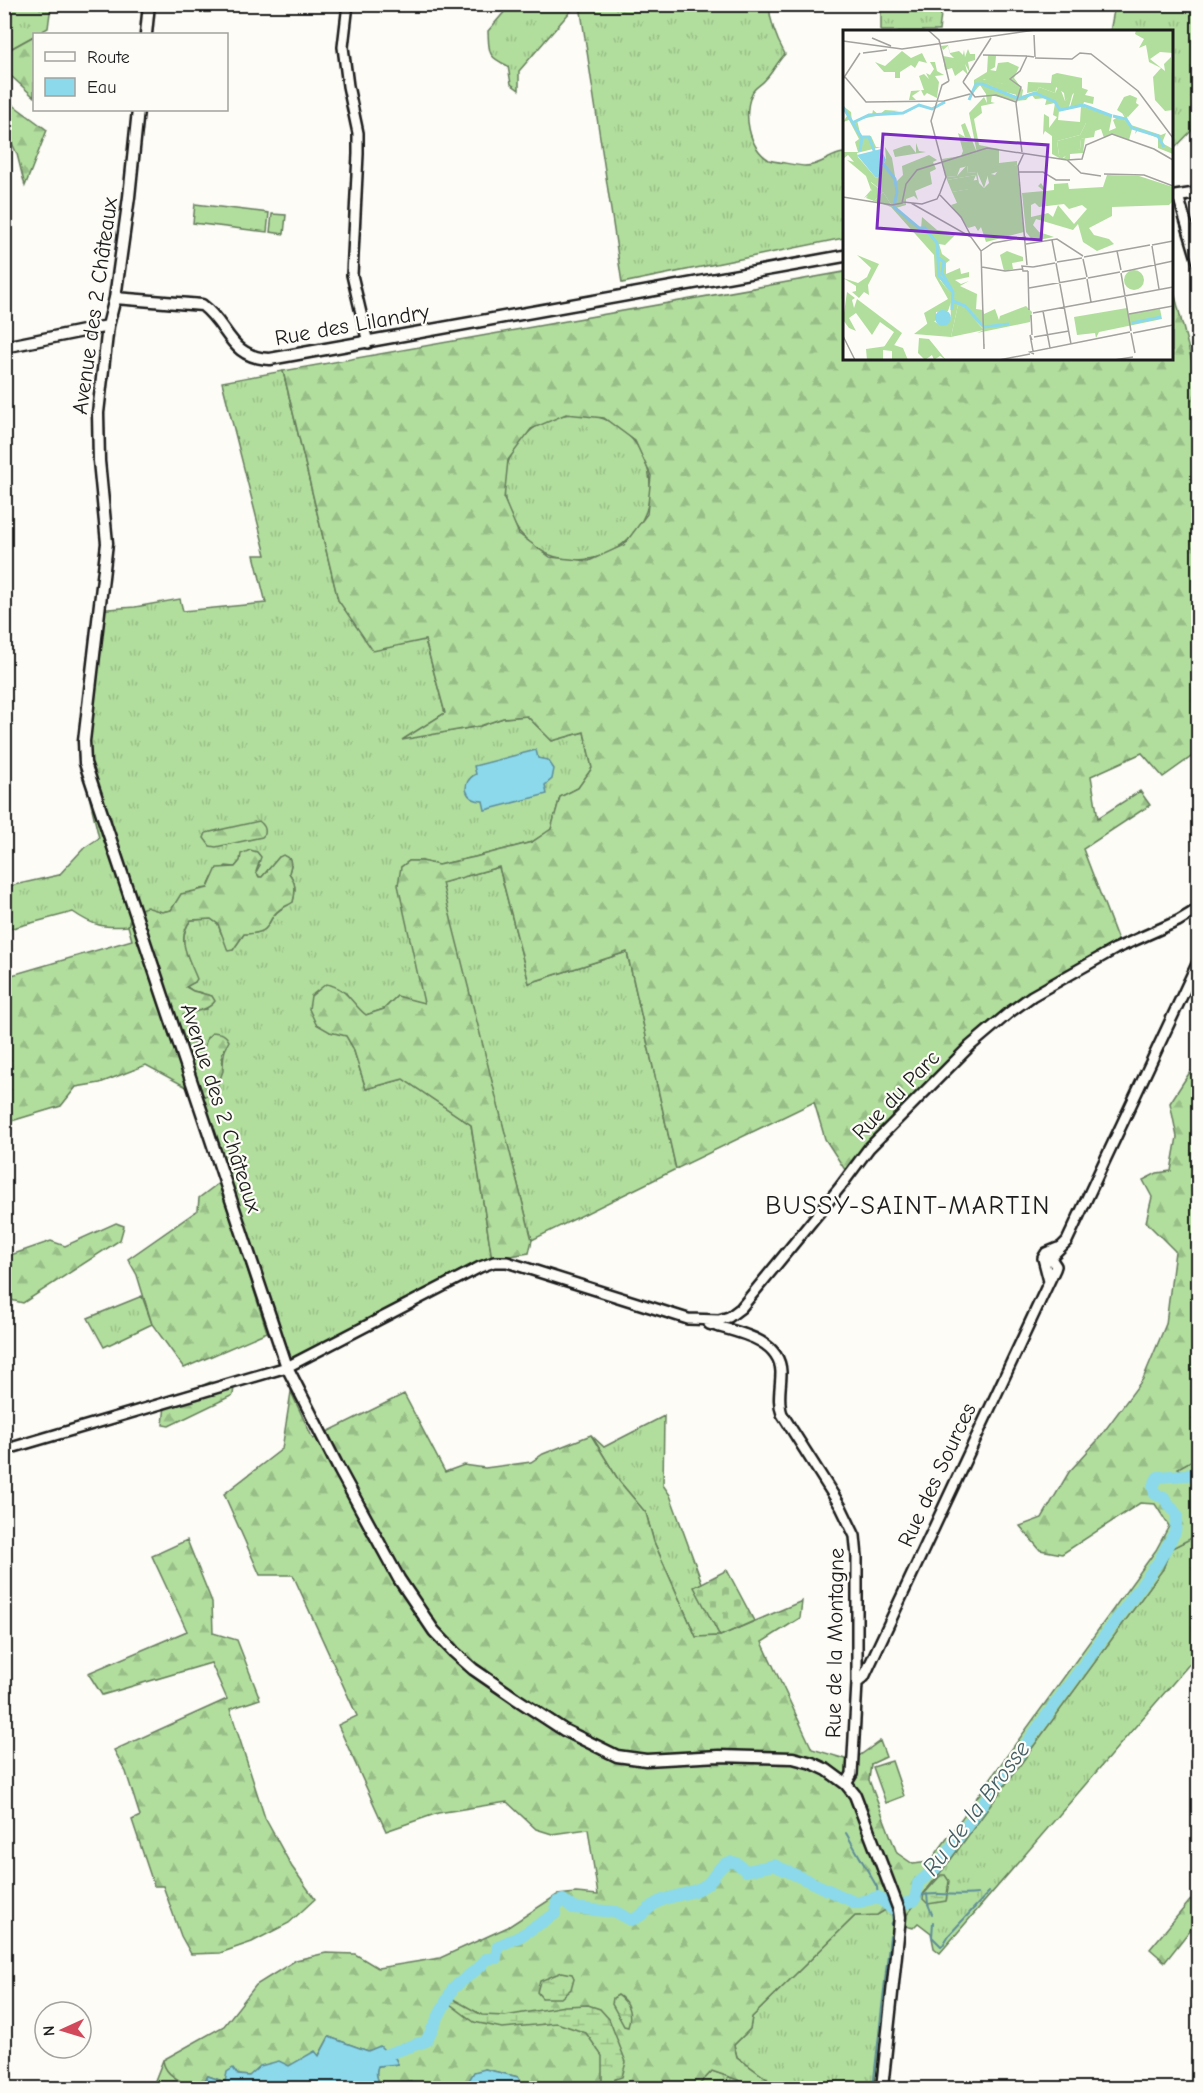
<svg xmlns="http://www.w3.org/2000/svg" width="1203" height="2093" font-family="'Comic Neue',sans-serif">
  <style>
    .grass { fill: url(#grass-tufts); stroke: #667d5c; stroke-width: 1.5 }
    .forest { fill: url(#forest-firs); stroke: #667d5c; stroke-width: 1.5; fill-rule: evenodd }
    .wetland { fill: url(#wetland-marsh); stroke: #667d5c; stroke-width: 1.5 }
    .cemetery { fill: url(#cemetery-stones); stroke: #667d5c; stroke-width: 1.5 }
    .pitch { fill: #b1de9d; stroke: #667d5c; stroke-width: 1.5 }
    .water { fill: #8bd9ea; stroke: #5f8d98; stroke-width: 1.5 }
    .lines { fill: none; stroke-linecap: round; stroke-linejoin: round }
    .stream { stroke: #5f8d98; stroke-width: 2 }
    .river { stroke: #8bd9ea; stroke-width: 12 }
    .minor-casing { stroke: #1c1c1c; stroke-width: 14 }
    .major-casing { stroke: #1c1c1c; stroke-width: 15 }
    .minor { stroke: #fdfcf7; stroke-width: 9 }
    .major { stroke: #fdfcf7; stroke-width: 10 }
    .labels { text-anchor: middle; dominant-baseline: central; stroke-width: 4.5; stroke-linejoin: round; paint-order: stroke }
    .street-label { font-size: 22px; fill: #1c1c1c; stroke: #fdfcf7 }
    .water-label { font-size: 24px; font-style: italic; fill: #435e64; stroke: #fdfcf7 }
    .quarter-label { font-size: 26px; letter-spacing: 1.5px; fill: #1c1c1c; stroke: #fdfcf7 }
    .inset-river { fill: none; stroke: #8bd9ea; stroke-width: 3 }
    .inset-road { fill: none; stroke: #a3a29f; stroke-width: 1.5 }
    .view { fill: #7b2cbf; fill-opacity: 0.15; stroke: #7b2cbf; stroke-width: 3 }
    .inset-edge { fill: none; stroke: #1c1c1c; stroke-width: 3 }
  </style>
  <defs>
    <pattern id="grass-tufts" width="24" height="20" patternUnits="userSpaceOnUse" patternTransform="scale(1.5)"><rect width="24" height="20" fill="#b1de9d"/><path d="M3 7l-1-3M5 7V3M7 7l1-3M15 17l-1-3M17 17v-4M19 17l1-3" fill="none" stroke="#98be87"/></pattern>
    <pattern id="forest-firs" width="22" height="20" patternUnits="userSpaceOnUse" patternTransform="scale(1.5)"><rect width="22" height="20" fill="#b1de9d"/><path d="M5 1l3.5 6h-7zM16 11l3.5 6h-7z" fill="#98be87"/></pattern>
    <pattern id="wetland-marsh" width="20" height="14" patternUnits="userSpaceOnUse" patternTransform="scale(1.5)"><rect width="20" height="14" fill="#b1de9d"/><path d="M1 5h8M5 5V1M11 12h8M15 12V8" fill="none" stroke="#98be87"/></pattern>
    <pattern id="cemetery-stones" width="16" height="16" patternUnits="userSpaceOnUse" patternTransform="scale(1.5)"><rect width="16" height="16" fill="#b1de9d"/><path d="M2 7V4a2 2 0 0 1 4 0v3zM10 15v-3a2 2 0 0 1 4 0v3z" fill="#98be87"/></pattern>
  </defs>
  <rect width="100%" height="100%" fill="#fdfcf7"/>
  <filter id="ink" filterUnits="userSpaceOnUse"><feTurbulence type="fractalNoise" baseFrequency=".0167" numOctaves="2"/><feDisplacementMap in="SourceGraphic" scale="12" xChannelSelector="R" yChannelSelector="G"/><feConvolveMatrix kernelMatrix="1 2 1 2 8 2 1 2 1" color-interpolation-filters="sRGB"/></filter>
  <g filter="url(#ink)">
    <path class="grass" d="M5 5H95L94 11 51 5 48 28 5 52Z
      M536 5H576L519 71V90L511 84 508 66C487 56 489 53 488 31L506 10 526 9Z
      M580 5H769C770 23 776 38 785 54 777 62 773 72 765 80 761 85 755 87 752 93 743 114 748 147 769 160 771 161 802 166 805 166 821 166 830 154 844 153V238L622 283Z
      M881 5H942L939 31H881Z
      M1115 5H1197L1198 12V124L1172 151V32H1110Z
      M283 371 338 600 353 620 401 644 425 639 445 713 404 739 480 726 503 718 527 716 552 741 584 732 592 768 578 788 560 797 551 830 532 842 475 857 438 865 422 861H409L401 867 425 1004 397 996 384 1009 366 1015 355 1007 346 993 330 1032 346 1035 353 1048 366 1089 403 1079 471 1125 492 1259 291 1358 267 1332 189 1087 209 1095C215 1088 220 1081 222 1072 225 1062 221 1056 227 1046L207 1038 204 1048H196L183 1015 196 1010 207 1009 202 993 193 991 186 986 195 982C189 961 175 940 191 920L211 919 218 924 221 933 233 950 244 934C276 933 263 922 280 910 283 907 289 905 293 902 296 890 296 883 289 873L291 865 279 857 262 877H259L256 872 260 865 240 861 235 867 226 866 211 879 208 888 200 889 171 910 162 912 146 908 133 912 128 926C104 928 93 926 73 912L5 930V887L59 875 84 848 99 838 79 754 95 610 135 607 180 599 183 611 266 603 254 555H266L222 382Z
      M504 487a73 73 0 1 1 146 0a73 73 0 1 1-146 0Z
      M499 867 529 983 627 952 676 1169 532 1240 441 883Z
      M142 1296 152 1324 104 1347 88 1318Z
      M664 1416 663 1485 670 1495 702 1583 695 1587 720 1636 696 1637 654 1542 646 1513 619 1481 591 1435 604 1447Z
      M1198 1457V1483L1177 1468Z
      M1198 1531V1654L940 1953 934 1948 931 1933 918 1923 913 1928 905 1926 904 1921 905 1917 951 1859 1163 1569 1170 1549 1190 1539Z
      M887 1909 898 1914 878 2088H779L737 2057 734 2045 750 2029 752 2017 855 1916 877 1915Z
      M163 2060C165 2076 180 2079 191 2088H152Z
      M712 2071 738 2080 749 2088H696Z"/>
    <path class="forest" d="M34 36V97L11 76 4 84 5 52Z
      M5 99 47 130 25 186 17 154 5 128Z
      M844 272V358H1172V284L1198 385V752L1163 777 1142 753 1091 776 1098 818 1140 791 1150 805 1083 849 1119 943 1028 993 866 1146 847 1173 825 1139 814 1102 676 1169 627 952 529 983 499 867 442 883 532 1240 529 1253 492 1259 471 1125 403 1079 366 1089 353 1048 346 1036 330 1032 316 1024 309 1009 311 996 326 984C348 988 350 1002 366 1015L384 1009 397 996 424 1003 398 885 401 867 409 861H422L438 865 475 857 532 842 551 829 560 797 578 788 592 768 584 732 552 741 527 716 503 718 480 726 402 740 445 713 425 640 373 651 338 600 283 371ZM566 414 604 418 635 441 651 476 647 514 624 545 589 561 550 557 519 534 504 499 508 460 531 429Z
      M259 821C264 825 266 828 265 834L262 837 216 847 210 846 204 838 206 833Z
      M250 850 257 852 261 857 256 872 259 877H262L279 857 283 855 290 859 291 865 289 873C296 883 296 890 293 902 289 905 283 907 279 910 263 922 276 933 244 934L233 950 228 951 218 924 211 919 191 920C175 939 189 958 197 979L195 982 186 987 193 991 212 996 215 1001C208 1011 194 1011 183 1015L195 1048H204L207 1038 213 1032C221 1033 225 1033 229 1041L222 1054 223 1071 217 1087 209 1095 203 1096 146 1065 100 1083 76 1087 61 1106 5 1123V977L132 940 128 926 132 912 146 907 162 912 171 910 181 894 208 888 217 868 235 867 240 861 241 854Z
      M1190 1072 1198 1092V1457L1178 1468 1198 1483V1531L1190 1539 1170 1549 1163 1569 951 1859 905 1917 887 1909 877 1915 855 1916 752 2017 750 2029 734 2045 737 2057 779 2088H749L738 2080 712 2071 696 2088H525L518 2077 485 2069 468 2082 470 2088H415L411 2081 380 2085C377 2078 375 2073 378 2066L398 2064 395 2058 391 2057 383 2051H368L329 2037 318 2057 315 2052 289 2067 249 2076 238 2075 225 2082 208 2076 200 2088H191C180 2079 165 2076 163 2060L224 2026 256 1985 296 1960 326 1953 355 1954 378 1968 440 1958 508 1927 557 1895 576 1893 598 1895 588 1829 552 1834 536 1829 507 1802 438 1813 386 1831 338 1725 357 1716 293 1575H260L224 1494 282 1449 291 1392 313 1439 404 1394 445 1472 464 1465 485 1468 531 1462 543 1454 591 1435 619 1481 646 1513 654 1542 696 1637 720 1636 802 1601 800 1618 762 1642 812 1749 852 1761 880 1741 886 1757 871 1764 869 1780 897 1853 913 1864 930 1862 1156 1550 1169 1526 1155 1504 1140 1503 1062 1554 1040 1550 1020 1526 1042 1518 1069 1472 1097 1441 1143 1379 1166 1324 1175 1251 1146 1222 1152 1197 1143 1180 1157 1173 1171 1171 1177 1137 1170 1103Z
      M220 1182 267 1332 184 1368 152 1324 137 1275 128 1259 198 1210 199 1198Z
      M116 1223 124 1226 120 1240 23 1303 11 1300 5 1294V1257L51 1241 65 1246Z
      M210 1382 234 1387 233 1395 169 1426 163 1425 165 1405 178 1397Z
      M187 1540 212 1602 213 1633 237 1640 260 1699 230 1709 265 1818 292 1867 315 1899 289 1923 252 1942 220 1953 191 1954 181 1936 163 1886H154L132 1820 140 1816 126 1772 114 1750 227 1699 211 1663 102 1695 88 1673 187 1631 152 1556Z
      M1198 1891V1920L1165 1962 1150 1949Z"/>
    <path class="wetland" d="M941 1875H945L949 1881 946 1901 928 1904 923 1899 924 1894Z
      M562 1972 572 1974 574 1978 571 1989 561 1998H542L537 1992 540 1981Z
      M618 1995C629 2002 632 2015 628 2027L624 2026 612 2004 613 1998Z
      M453 1999 482 2015 505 2016 565 2006 588 2005 600 2009 609 2019 626 2062 622 2077 615 2079 613 2088H602V2056L586 2033 557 2023 502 2028 474 2022 450 2004Z"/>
    <path class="cemetery" d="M727 1570 754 1621 720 1636 694 1587Z"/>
    <path class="pitch" d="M206 5H242V10L206 12Z
      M195 204 269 213 267 232 193 223Z
      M272 214 286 215 284 234 270 232Z
      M892 1761 904 1796 886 1803 873 1767Z"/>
    <path class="water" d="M536 750 538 758 548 760 554 769 552 779 545 785 547 794 485 810 483 801C464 801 460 782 476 774L474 766Z
      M329 2037 368 2051 380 2046 391 2057 395 2058 398 2064 378 2066C375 2073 377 2078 380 2085L411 2081 415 2088H200L208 2076 225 2082 227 2072 233 2068 238 2075 249 2076 260 2066 279 2061 289 2066 315 2051 319 2056Z
      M485 2069 518 2077 525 2088H470L468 2082 474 2072Z"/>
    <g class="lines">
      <path class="stream" d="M846 1833 877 1887 878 1897
        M927 1894 928 1904 932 1914
        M917 1896C938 1891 957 1897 978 1894
        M891 1908 893 1921 891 1925
        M933 1922 932 1937 941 1946 943 1945 949 1935 989 1892
        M873 2088 890 1936"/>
      <path class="river" d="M373 2059 426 2041 453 1988 482 1965 486 1959 496 1958 498 1946 519 1937 555 1914 557 1902 563 1900 573 1908 616 1912 631 1920C643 1917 648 1907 658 1902 673 1894 693 1895 707 1884 714 1878 720 1863 730 1862 737 1861 741 1867 746 1871L774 1865 856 1903 878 1897 891 1908C900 1903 908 1904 915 1900L918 1883 936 1868 1159 1561 1175 1532 1177 1515 1164 1498 1155 1494 1153 1486 1158 1477 1198 1474"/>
      <defs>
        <path id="minor" d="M348 4 343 47 348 86 358 133V154L352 275 368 343
          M1178 196 1198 262
          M1049 1281 1043 1258 1046 1253 1058 1248
          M709 1324C735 1332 780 1338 781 1372 781 1387 777 1401 782 1414L841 1507 855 1536 857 1557V1683L852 1774 846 1784
          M4 1450 287 1367 480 1267 494 1262H507L688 1319 719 1320 729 1317 741 1308 840 1187 869 1148 970 1046 1010 1012 1032 996 1115 949 1178 921 1198 909
          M857 1683 864 1677 1055 1269 1056 1266 1052 1260V1256L1067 1241 1198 962"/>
        <path id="major" d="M146 34 149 4
          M138 110 129 197 115 298 108 326 98 413 99 461 107 543 84 741 85 763 287 1367 340 1471 399 1579 434 1631 454 1652 473 1669 515 1698 564 1730 617 1756 646 1760 719 1756 793 1758 812 1763 827 1770 846 1784 855 1795 899 1910 900 1917 882 2088
          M1172 197 1198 193
          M115 298 202 305C229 325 229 358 270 359L844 256
          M4 347 108 326"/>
      </defs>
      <use href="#minor" class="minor-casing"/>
      <use href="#major" class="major-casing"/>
      <use href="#minor" class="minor"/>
      <use href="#major" class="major"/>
    </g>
  </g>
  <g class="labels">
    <g class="street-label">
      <text transform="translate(95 306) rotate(-82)">Avenue des 2 Châteaux</text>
      <text transform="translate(352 325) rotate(-10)">Rue des Lilandry</text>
      <text transform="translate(896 1095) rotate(-46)">Rue du Parc</text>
      <text transform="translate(221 1108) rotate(72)">Avenue des 2 Châteaux</text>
      <text transform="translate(937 1475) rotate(-65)">Rue des Sources</text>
      <text transform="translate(835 1643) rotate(-89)">Rue de la Montagne</text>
    </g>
    <g class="water-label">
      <text transform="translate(976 1808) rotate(-53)">Ru de la Brosse</text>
    </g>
    <g class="quarter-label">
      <text x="908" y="1206">BUSSY-SAINT-MARTIN</text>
    </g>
  </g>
  <g transform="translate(843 30)">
    <rect width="330" height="330" fill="#fdfcf7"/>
    <path d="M214 43 239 48V58L245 60 242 65 251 67 250 74 241 72 240 75 269 86 266 101 273 98 270 90 275 87 281 90 289 99 286 110 268 104 261 108 258 99 252 101 251 107 238 109 237 119 219 128 216 125 214 111 237 105 243 93V77H227L231 63 222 71 221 63 213 57 212 63 196 57 194 61 184 63 185 52 208 53 209 45ZM145 49 173 58 174 65 154 60 140 50ZM143 64H149L148 72 152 73 138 76 139 83 131 89 136 115 156 119V133L174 131V135L145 145 141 158 134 142 124 143 125 136 117 138 114 146 103 147 99 129 130 124 136 133 126 83 141 67 144 73ZM287 65 294 68 293 73 296 75 285 87 274 80 281 67ZM133 145 127 159 109 162 104 150ZM264 145 296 146 330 157V171L326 175 269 177V186L246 198 251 205 266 209 271 214 254 221 240 212 235 194 230 200 193 189 190 195 196 202 211 207 190 211 183 202 179 163 201 161 195 156 198 153 203 161 211 160V154L225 153 226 159 260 157ZM192 173 196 177 221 174 226 179 239 175 244 179 231 194 215 175 210 187 205 183 188 187V175ZM27 152 38 160 31 171 40 162 49 176 75 198 83 200 94 214 97 250 107 263 108 272 105 281 93 282V290L85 296 81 283 105 269 92 246 91 225 48 177 23 168 29 160ZM4 262 12 268 9 270 11 278 14 269 59 303 50 317H41L51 302 37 292 29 305 13 283 6 288 13 301 6 298 0 290ZM115 275 119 276 141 300 108 307ZM284 278 285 284 317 279 319 289 256 302 253 308 252 303 234 305 231 287ZM76 308 86 309 103 330 97 326 91 330 89 325 82 330 75 323Z" fill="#b1de9d" fill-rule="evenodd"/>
    <path d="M293 0H330V23L317 22 307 29 322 41 321 34 328 27 330 80 322 81 312 70 310 47 318 38 306 32 303 15 296 18 301 9 292 4ZM105 15 107 23 116 21 120 25 121 20 122 27 125 19 127 24H132V30L125 32 127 43 122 34 125 45 120 40 112 46 109 38 102 40 100 26 111 28 107 24 105 16 100 20 98 16ZM59 21 68 28 79 23 84 33 76 31 72 38 68 35 57 42V48H52V42H41L32 32 42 36ZM145 25 153 26 152 37 147 40 153 41 155 33 165 32 176 37 171 48 180 60 179 66 194 61 196 57 212 63 216 55 222 71 230 62 226 77 238 75 216 81 215 90 237 92 238 76 252 80 251 92 243 93 237 105 214 111 216 125 221 128 226 122 237 119 238 109 242 108 240 123 227 124V129H218L209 124V106L202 101 200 105 201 84 206 87V98L214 87 210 85 212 73 202 75 204 68 192 69 188 64 183 70 173 71 143 64 137 55 131 62V50L144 42ZM140 49 160 54 164 59 173 58V66L154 60ZM87 32H92L94 41 101 45 92 46 96 52 94 68 84 63 81 66 78 60 69 66 73 70H66L68 61 81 60 76 46 81 44 86 49 83 43 87 45 91 39ZM0 76 8 82 9 92 24 85H29L30 80 36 85 42 80 56 81 14 90 18 107 28 106 33 117H38L14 123 15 127 33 148 39 145 37 140 43 130 42 117 49 128 53 152 60 145 59 136 86 125 94 130 90 132 93 139 87 142 89 154 72 161 75 170 71 166 63 169V175L53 178 78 199 79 187 94 200 114 203 102 215 96 214 99 224 107 230 103 233V244L117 238 118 244 126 242V247L112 250 118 254 126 251 117 256 134 264 133 279 140 280 141 284 152 279 156 290 157 286 183 276 189 282 187 292 134 303 141 300 139 297 115 275 108 307 71 304 89 290 97 295 108 289 107 264 95 246 94 214 83 200 79 202 49 176 40 162 31 171 28 169 38 160 28 152 29 158 28 164 21 168 28 160 23 146 4 130 11 132 5 125 0 129V122H15L12 112 16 109 6 90 0 92 4 86ZM279 83 284 86 285 94 318 105 323 103 319 113 330 119V124L315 118V108L295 100 292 104 293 100 284 96 281 90 271 86 282 88ZM122 93 137 130 136 133 130 131V125L118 126 120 121 115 103 122 107 118 95ZM73 113 76 121 83 122 52 127 50 120 61 116 67 115 73 123ZM125 134 124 143 134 142 136 153 141 158 146 153 144 143 152 145 156 139 174 135 181 202 143 212 138 197 135 201 132 196 125 198 108 175 114 173 109 162 126 159 125 151 134 150 133 145 104 150 103 147 114 146ZM14 225 36 234 25 255 26 265 21 262 16 268 9 262 13 261V256L0 248 15 253 24 247 28 238ZM51 315 60 318 65 330H49V321L40 320V330H24L23 319Z" fill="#b1de9d" fill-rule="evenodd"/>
    <path d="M164 221 180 227V231L169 233 170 239 161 241 157 225ZM281 250a10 10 0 1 1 20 0a10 10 0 1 1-20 0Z" fill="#b1de9d"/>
    <path d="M38 119 43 130 37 138 39 145 33 148 14 125ZM92 288a8 8 0 1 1 16 0a8 8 0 1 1-16 0Z" fill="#8bd9ea"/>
    <path class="inset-river" d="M175 69 192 63 212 72 217 80 240 75M126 70 133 54H139L174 68M240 75 269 86M0 77 19 108 17 121M270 86 283 89 289 98 315 106 321 117M9 93 26 85 60 83 76 75 89 79 102 72M18 107H26L32 123M38 131 52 149 54 162 51 177 76 198H82L94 213 96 246 110 262 109 280M96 228 101 232 99 243 110 262M110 271 122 276 140 296M289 293 318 287M141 297 166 294"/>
    <path class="inset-road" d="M85 0 96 10 106 51M191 5 192 27M29 8 48 16M0 11 59 19 192 0M20 23 44 20M140 25 184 26M192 28 229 29 237 23 248 24 295 61 330 108M2 47 23 72 101 71 127 64M0 49 17 23M120 52 132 67 153 65 173 72M120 52 148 8M179 122 173 73 178 57 167 49 177 41 184 26 191 27M181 123 175 136 184 235M224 130 239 129 243 115 269 104 311 119 330 130M176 142H200L213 150H227M261 144 301 145 330 156M97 165 118 187 128 206M0 167 49 175 59 173 63 154 74 140 144 118 224 130 238 143 258 146M60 172 79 174 94 169 97 163 103 147 88 91 99 55 106 51M68 173 128 207 138 221 141 319V314M209 210 213 231M183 214 214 209 240 226M309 215 330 211M309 216 316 259M138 221 150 213 183 207M274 221 278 240M241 227 307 215M240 229 244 247M214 232 239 228M213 233 228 314M139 237 162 241 179 239M190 237 212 233M185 241 186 280M185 241H180L179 236 190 237M279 242 330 231M278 243 288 301M245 248 277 242M244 249 248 272M186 258 243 248M200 281 207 318M190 283 330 257M286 284 330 276M188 285 189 305M288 303 292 323M290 303 330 295M0 306 12 330M191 307 226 301M189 310 187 305 190 321M191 324 187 322 287 302M156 330 187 324M271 330 290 327"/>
    <path class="view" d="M40 104 205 115 198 210 34 198Z"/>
    <rect width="330" height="330" class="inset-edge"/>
  </g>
  <rect width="1203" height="2093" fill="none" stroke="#fdfcf7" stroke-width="24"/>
  <rect x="12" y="12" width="1179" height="2069" fill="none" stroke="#1c1c1c" stroke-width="2" filter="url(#ink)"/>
  <rect x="33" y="33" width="195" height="78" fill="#fdfcf7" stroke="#a3a29f" stroke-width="1.5"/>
  <rect x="45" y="52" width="30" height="9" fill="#fdfcf7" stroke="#a3a29f" stroke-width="1.5"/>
  <text x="87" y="63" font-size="18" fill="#1c1c1c">Route</text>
  <rect x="45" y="78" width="30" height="18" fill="#8bd9ea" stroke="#a3a29f" stroke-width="1.5"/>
  <text x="87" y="93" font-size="18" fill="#1c1c1c">Eau</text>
  <g transform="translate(63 2030) rotate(266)"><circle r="28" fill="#fdfcf7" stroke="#a3a29f" stroke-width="1.5"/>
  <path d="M0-4.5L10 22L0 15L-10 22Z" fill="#d1495b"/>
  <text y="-9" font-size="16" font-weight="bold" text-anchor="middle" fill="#1c1c1c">N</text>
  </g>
</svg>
